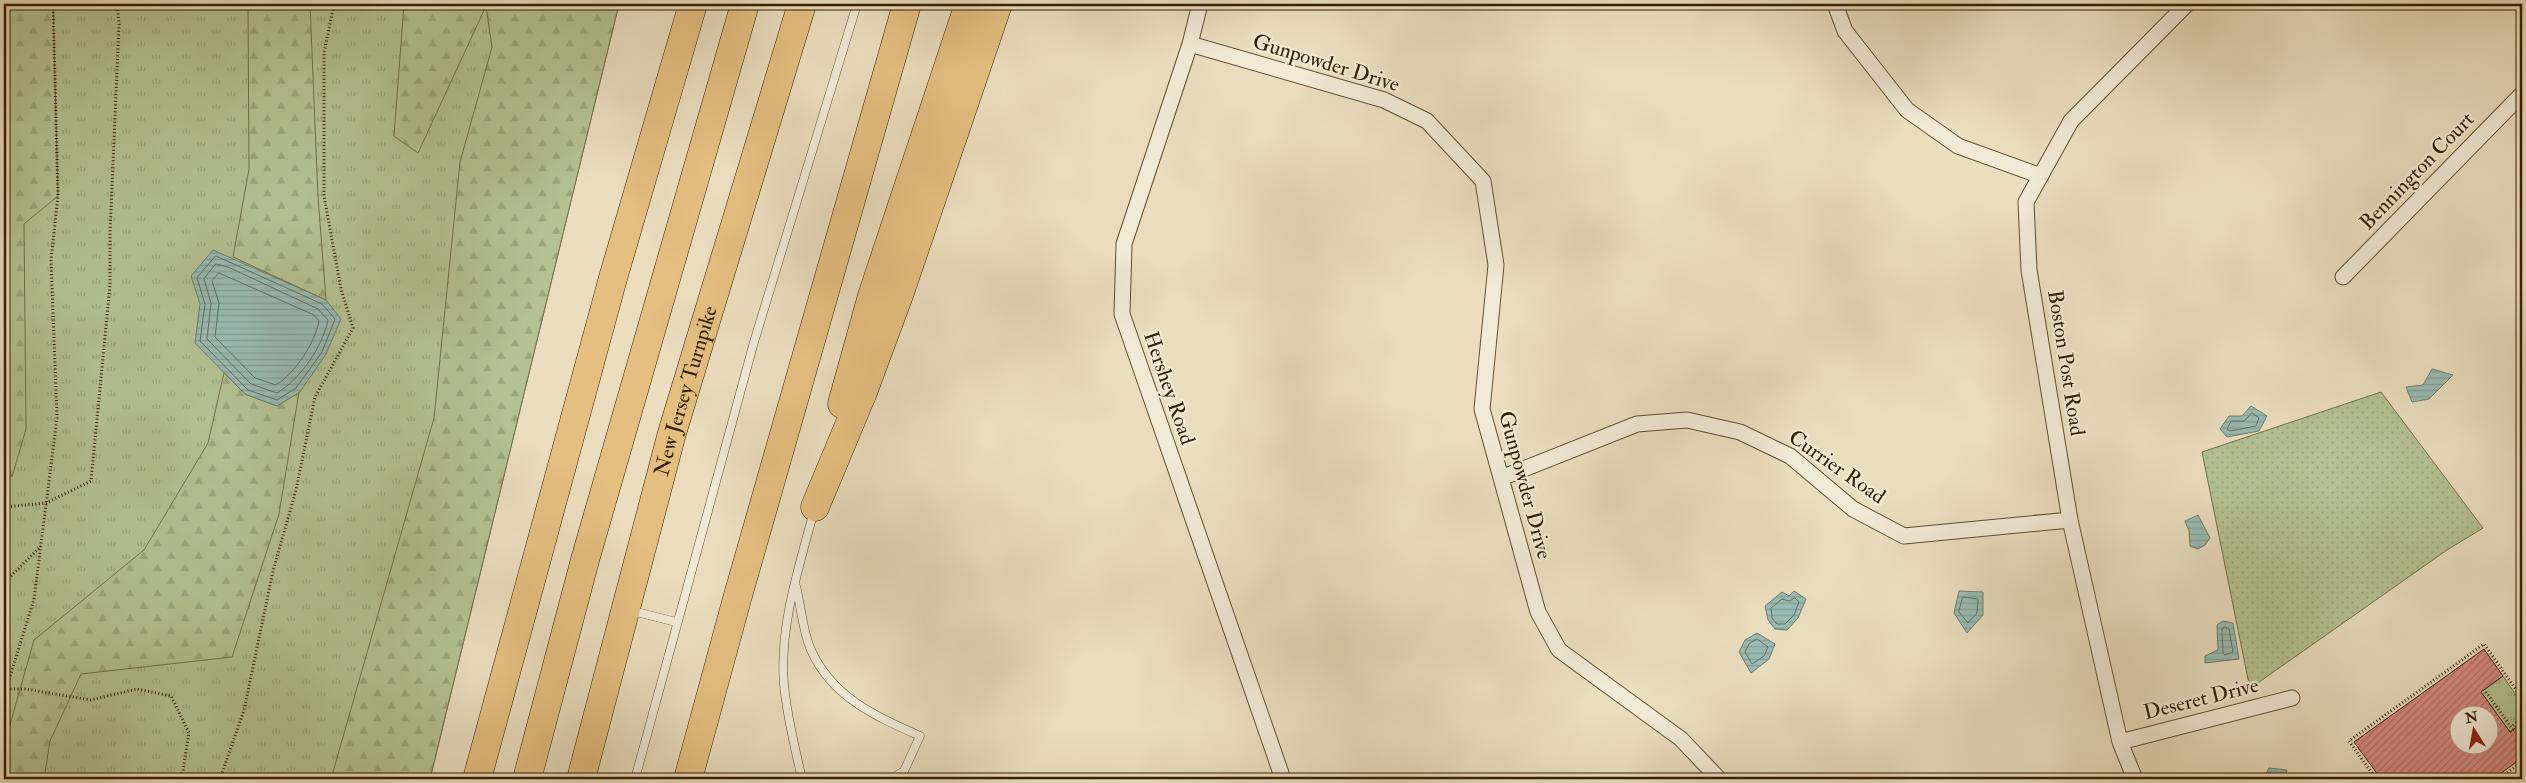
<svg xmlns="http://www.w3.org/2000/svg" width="2526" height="783" font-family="'IM FELL Double Pica',serif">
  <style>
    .grass { fill: url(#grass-tufts); stroke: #74704a }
    .forest { fill: url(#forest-firs); stroke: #74704a }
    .park { fill: url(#park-dots); stroke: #74704a }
    .water { fill: url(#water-rules); stroke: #707d6c }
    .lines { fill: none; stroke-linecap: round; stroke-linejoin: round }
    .shore { stroke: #666e5a; stroke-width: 1 }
    .building { fill: url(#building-hatch); stroke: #341f01; fill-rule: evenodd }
    .service-casing { stroke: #624f30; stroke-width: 9 }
    .minor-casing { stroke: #624f30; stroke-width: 17 }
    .motorway-casing { stroke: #341f01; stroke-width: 29 }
    .path { stroke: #341f01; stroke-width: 3; stroke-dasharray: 1 2.5; stroke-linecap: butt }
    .service { stroke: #f1ead5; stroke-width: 8 }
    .minor { stroke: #f1ead5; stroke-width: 15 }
    .motorway { stroke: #e5bf80; stroke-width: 28 }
    .labels { text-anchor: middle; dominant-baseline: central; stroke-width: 4.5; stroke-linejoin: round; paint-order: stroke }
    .street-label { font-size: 21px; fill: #341f01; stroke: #f1ead5 }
  </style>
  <defs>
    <pattern id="grass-tufts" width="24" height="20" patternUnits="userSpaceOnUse" patternTransform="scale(1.25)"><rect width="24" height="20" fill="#b4c294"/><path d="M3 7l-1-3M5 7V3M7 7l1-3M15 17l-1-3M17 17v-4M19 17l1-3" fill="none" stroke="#9ba67e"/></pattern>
    <pattern id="forest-firs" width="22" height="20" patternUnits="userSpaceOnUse" patternTransform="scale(1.25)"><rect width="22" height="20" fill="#b4c294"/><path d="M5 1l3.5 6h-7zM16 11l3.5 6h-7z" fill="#9ba67e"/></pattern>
    <pattern id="park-dots" width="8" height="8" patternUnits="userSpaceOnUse" patternTransform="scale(1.25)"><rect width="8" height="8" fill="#b4c294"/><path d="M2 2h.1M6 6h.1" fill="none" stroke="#9ba67e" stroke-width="1.8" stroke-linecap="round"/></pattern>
    <pattern id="water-rules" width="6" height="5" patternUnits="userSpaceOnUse" patternTransform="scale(1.25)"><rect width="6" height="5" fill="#98bcb4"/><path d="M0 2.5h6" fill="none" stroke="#84a199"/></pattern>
    <pattern id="building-hatch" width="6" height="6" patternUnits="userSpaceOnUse" patternTransform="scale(1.25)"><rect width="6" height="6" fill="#d78a82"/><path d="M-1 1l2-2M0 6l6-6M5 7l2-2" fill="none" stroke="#af7068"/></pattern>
  </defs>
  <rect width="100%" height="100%" fill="#eadebf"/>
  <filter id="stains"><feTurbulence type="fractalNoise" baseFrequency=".004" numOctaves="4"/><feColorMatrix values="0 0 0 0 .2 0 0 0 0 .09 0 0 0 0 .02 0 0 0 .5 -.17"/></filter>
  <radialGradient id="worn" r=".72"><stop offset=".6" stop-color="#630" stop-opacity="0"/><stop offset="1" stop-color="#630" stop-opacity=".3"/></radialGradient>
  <path class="grass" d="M4 4H619L430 779H4Z
    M2503 676 2522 704V723L2510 732 2481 692Z"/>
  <path class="forest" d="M4 4H53L58 196 24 224 26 429 12 477 4 453Z
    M248 4H310L318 197 326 300 233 257 249 169Z
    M404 4H619L430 779H331L434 418 460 162 492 47 486 6 418 153 394 136Z
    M224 373 245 394 277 406 299 392 279 514 232 657 81 674 50 741 44 779H4V746L34 640 144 550 208 443Z"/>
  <path class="park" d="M2381 392 2483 528 2447 550 2252 687 2248 679 2202 452Z"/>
  <path class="water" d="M213 250 326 300 341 319 326 354 300 392 277 406 245 394 195 343 200 304 191 276Z
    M2432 369 2453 375 2429 399 2412 402 2406 387 2423 385Z
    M2251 406 2267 416 2259 431 2227 437 2220 429 2229 416H2242Z
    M2198 515 2210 538 2205 545 2198 549 2190 546 2189 531 2185 521Z
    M1794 591 1806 599 1798 618 1787 630 1775 629 1768 620 1765 606 1782 592 1789 596Z
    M1959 591 1983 592V615L1967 633 1954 613Z
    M2223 621 2233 623 2239 659 2205 663V656L2218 650 2217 625Z
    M1757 633 1775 644 1769 659 1751 673 1739 652 1745 640Z
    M2269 768 2287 770 2285 779H2263Z"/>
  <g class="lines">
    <path class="shore" d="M216 256 322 304 335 319 322 352 296 388 277 400 248 390 200 341 205 304 197 278Z
      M216 264 228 267 318 309 328 320C322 348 300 379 277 393L251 384 207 339 211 303 204 279Z
      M219 273 314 315 319 321C315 343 295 373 276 385L255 378 215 337 219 303 212 281Z
      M2252 413 2259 418 2256 426 2230 431 2227 429 2231 421H2244Z
      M1963 597 1978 599 1977 613 1968 623 1959 612Z
      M1795 598 1799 602 1794 615 1785 624H1777L1772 618 1771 608 1782 599 1789 601Z
      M2225 627 2229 629 2233 652 2225 655 2223 653 2222 629Z
      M1757 639 1768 647 1764 656 1752 664 1745 652 1749 644Z"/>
  </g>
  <path class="building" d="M2484 649 2503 676 2481 692 2510 732 2522 723V758L2493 779H2381L2354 742ZM2458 716H2488V746H2458Z"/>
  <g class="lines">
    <defs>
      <path id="service" d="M796 586C801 606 803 633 811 650 832 697 875 716 920 736L904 771 891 779
        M629 610 676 622
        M635 779 754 342 857 4
        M802 779C795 748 787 717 784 685 779 627 799 567 814 511"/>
      <path id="minor" d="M1200 4 1190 44 1124 244 1122 314 1283 779
        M1835 4 1845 31 1907 110 1958 146 2041 176
        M1190 44 1384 100 1427 121 1483 181 1496 265 1482 409 1538 612 1559 650 1681 739 1719 779
        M2343 277 2522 94
        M1501 478 1637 424 1687 420 1740 432 1790 456 1853 509 1904 536 2070 520
        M2120 742 2292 698
        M2135 779 2120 742 2070 520 2029 270 2026 202 2071 121 2187 4"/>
      <g id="motorway">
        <path d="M842 404 872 296 969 4"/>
        <path d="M815 507 863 392 899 295 998 4"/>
        <path d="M477 779 613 278 693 4"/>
        <path d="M527 779 585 560 745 4"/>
        <path id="s1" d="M581 779 672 433 802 4"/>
        <path d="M688 779 737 599 907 4"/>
      </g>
    </defs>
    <use href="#service" class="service-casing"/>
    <use href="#minor" class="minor-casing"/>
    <use href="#motorway" class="motorway-casing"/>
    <path class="path" d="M4 507 46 503 91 481 110 285V233L119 24 117 4
      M4 576 7 580 41 546
      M7 689H25L91 700 137 689 171 696 189 733 183 770 179 779
      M2486 692 2511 727 2522 718
      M4 696 34 599 57 418 51 260 58 196 53 4
      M2510 732 2522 723
      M220 779 244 710 273 571 296 490 315 397 353 328 341 289 324 196V53L334 4
      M2376 779 2349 741 2484 644 2522 698
      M2503 779 2501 777 2522 762"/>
    <use href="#service" class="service"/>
    <use href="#minor" class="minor"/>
    <use href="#motorway" class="motorway"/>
  </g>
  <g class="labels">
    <g class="street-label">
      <text transform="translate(1326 63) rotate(17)">Gunpowder Drive</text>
      <text transform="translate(2417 171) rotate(-46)">Bennington Court</text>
      <text transform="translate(2066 363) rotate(81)">Boston Post Road</text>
      <text transform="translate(1169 388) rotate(71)">Hershey Road</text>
      <text stroke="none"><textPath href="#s1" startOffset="402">New Jersey Turnpike</textPath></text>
      <text transform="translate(1837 467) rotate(35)">Currier Road</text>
      <text transform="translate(1525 485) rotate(75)">Gunpowder Drive</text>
      <text transform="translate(2201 699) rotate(-14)">Deseret Drive</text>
    </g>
  </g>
  <rect width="2526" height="783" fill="none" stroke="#eadebf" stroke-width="20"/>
  <rect x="5" y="5" width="2516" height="773" fill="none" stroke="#341f01" stroke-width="2.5"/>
  <rect x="10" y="10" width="2506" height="763" fill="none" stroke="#341f01"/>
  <g transform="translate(2474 730) rotate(349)"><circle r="24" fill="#f1ead5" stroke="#a59980"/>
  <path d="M0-4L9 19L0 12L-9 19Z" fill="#8f2418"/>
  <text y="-8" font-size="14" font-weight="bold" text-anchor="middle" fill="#341f01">N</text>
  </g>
  <rect width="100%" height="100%" filter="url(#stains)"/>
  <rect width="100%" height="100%" fill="url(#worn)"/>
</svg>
